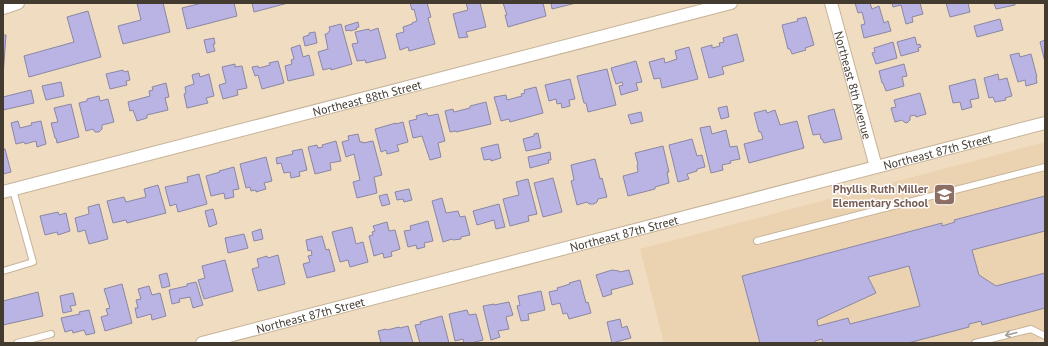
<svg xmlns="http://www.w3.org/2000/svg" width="1048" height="346" font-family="'PT Sans',sans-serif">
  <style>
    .built { fill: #ebd2b0 }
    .building { fill: #bab4e4; stroke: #8a87a4; fill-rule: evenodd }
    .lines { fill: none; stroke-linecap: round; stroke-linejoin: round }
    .service-casing { stroke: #c6b398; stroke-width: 8 }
    .minor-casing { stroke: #c6b398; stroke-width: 14 }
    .service { stroke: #fff; stroke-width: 6 }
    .minor { stroke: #fff; stroke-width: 12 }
    .oneway { stroke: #a19d98 }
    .labels { text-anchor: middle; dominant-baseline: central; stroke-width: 3; stroke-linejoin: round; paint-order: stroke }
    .street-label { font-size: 12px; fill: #433b30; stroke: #fff }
    .education-label { font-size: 12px; font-weight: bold; fill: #785e54; stroke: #fff; text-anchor: end }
  </style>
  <rect width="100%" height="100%" fill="#f0dcc0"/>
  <path class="built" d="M1045 142V338L1027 343H664L640 249Z"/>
  <path class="building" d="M137 3H163L170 32 123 44 118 26 141 20Z
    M202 3H234L237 16 187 29 182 8Z
    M252 3H288L254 12Z
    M410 3H427L431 17 428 18 435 44 409 51 408 47 400 50 396 34 404 32 403 27 412 24V23L417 21 414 9 412 10Z
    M466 3H480L486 27 466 32 468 37 459 38 453 14 468 10Z
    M503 3H543L546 16 508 27 505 15H507Z
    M551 3H576L552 9Z
    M855 3H870L872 9 879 6 884 23 888 21 891 31 864 38 861 25 865 24 862 12 858 13Z
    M892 3H920L923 14 912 17 913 22 906 24 901 5 893 7Z
    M946 3H968L970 12 950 17Z
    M994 3H1015V5L996 9Z
    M88 11 101 57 29 77 24 56 74 42 67 17Z
    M806 17 814 45 805 48 806 50 792 54 790 49H788L782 25 798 21 797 19Z
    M1000 19 1003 30 977 37 974 26Z
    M358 22 359 27 356 28 357 29 350 31 349 30 346 31 345 26Z
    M341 24 352 64 331 70V68L323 70 318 52 328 49 325 34H327L330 30 329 27Z
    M378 28 386 58 366 63 365 60 357 61 352 44 358 43 355 32 369 29 370 31Z
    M315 32 317 43 305 46 303 37 309 35V33Z
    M737 34 744 61 722 67 724 74 709 78 701 48 712 45V48L720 46 719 43 724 42 723 38Z
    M3 35H6L3 76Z
    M915 37 917 45 920 44V45L921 47 918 48 919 51 901 56 897 42Z
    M214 38 215 44H213L215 51 207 53 204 40Z
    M1045 40V62L1040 42Z
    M893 42 897 58 876 64 872 53 875 52 874 48Z
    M300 45 303 57 309 55 314 75 288 81 285 66 292 64 291 60 294 59 291 48Z
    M689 47 698 79 662 88 660 78 654 79 649 62 664 58 665 63 677 59 675 51Z
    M1019 53 1020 57 1031 54 1037 77H1036L1037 83 1026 86 1025 80 1018 82 1010 55Z
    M278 61 284 83 262 89 258 75 255 76 252 67 258 66 259 68 270 65 269 63Z
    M636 61 642 82 636 83 638 90 621 95 619 86 623 85 622 82 616 84 611 68Z
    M235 64V67L242 66 247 88 237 90 238 95 223 99 219 85 226 83 222 67Z
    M904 64 907 76 902 77 904 86 886 91 883 83H882L879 71Z
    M607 69 616 105 588 112 586 103H584L577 76Z
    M123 70 124 72 128 71 130 80 126 81 127 85 110 89 106 74Z
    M199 73 200 77 209 74 214 96 206 98 208 103 187 108 184 94 186 93 185 87 194 84 192 75Z
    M998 74 999 80 1007 78 1012 96 1005 98 1006 100 995 102 993 97 989 98 984 78Z
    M570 79 575 99 569 100 570 106 562 108 561 103 557 104 556 99 549 101 545 85Z
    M975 79 979 98 970 100 972 107 962 110 960 102 953 103 949 86Z
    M61 82 64 96 46 100 42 86Z
    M166 83 169 97 165 98 168 110 147 115V118L137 121 133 110 130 111 128 102 150 96 149 91 153 90 152 87Z
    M536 87 543 113 510 122 509 119 501 121 494 97 506 95 507 100 522 96 521 94 525 93 524 90Z
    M31 90 34 103 3 110V97Z
    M920 93 926 114 916 117 915 115 910 116V120L907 123 904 122 902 120 895 122 891 108 896 107 894 100Z
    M99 96 100 101 108 99 114 122 102 125V129L99 132H95L93 129 86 131 79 103 87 101V99Z
    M486 102 491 124 456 132V131L450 132 445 111 453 109 454 112 470 108V106Z
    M71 104 79 137 57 143 56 138H55L51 123 58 122 54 108Z
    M727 106 729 117 721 119 718 108Z
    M834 109 842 139 824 143 822 139H821L820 134 813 135 808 116Z
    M766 110 767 113 775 110 780 125 797 121 804 148 749 163 744 144 763 139 761 132H759L754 113Z
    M641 112 643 121 631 124 628 115Z
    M427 113 428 116 438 114 445 141 438 143 441 157 430 160 422 136 413 138 409 121 417 119 416 116Z
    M18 121 20 128 32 125 31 123 41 121 46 144 37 147 36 141 25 144 24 142 16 144 11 123Z
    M403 122 408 142 397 145 399 151 387 154 386 150 381 152 375 129 396 123V124Z
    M710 126 712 134 726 130 730 147 737 146 740 159 730 161 731 163 722 165 723 170 711 173 700 128Z
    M538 133 541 148 526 151 523 139 534 136V134Z
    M358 134 360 142H363V143L373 141 382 175 374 177 377 193 357 198 353 182 360 180 354 154 346 157 342 142 349 140 348 136Z
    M692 139 697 156 702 155 705 167 697 169V171L687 174 689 179 678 182 669 145Z
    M336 141 341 161 330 163 331 170 315 174 308 147 317 145 318 148 323 147 322 145Z
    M498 144 501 158 491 161V159L484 160 481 148Z
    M663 146 669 172H667L669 183 655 187V189L628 196 623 176 638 172 637 165 638 164 635 153Z
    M3 149H5L11 172 3 174Z
    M302 149 307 170 299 172 300 176 291 178 290 172 284 173 281 163 277 164 276 158 293 154 292 151Z
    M550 152 551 160H548L549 163 530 168 528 157Z
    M266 157 272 181 264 183 266 189 256 192V190L251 191 250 187 246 188 240 164Z
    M595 159 600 179 602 178 607 197 598 199 597 202 594 204H589L587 202 577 205 571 181 574 180 571 165Z
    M234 167 239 189 233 190 234 197 225 199 224 193 211 196 206 176 220 172 219 171Z
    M199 174 207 204 178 212 176 204 170 206 165 187 188 182 187 177Z
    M553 178 562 212 543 217 534 183Z
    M528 179 537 214 528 216 529 221 510 226 503 199 519 195 516 182Z
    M158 185 166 213 127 223 126 220 113 223 107 201 124 197 126 202 146 197 144 189Z
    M409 189 412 200 404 202 403 199 397 200 395 192Z
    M387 194 390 204 382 206 379 196Z
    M1045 196V231L972 250 979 275 996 286 1045 273V308L982 325 981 321 969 324V327L908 343H823L822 339 815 341V343H760L742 276 942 223V226L955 222 954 220ZM909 266 920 306 850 324 848 318 818 326 817 320 876 293 868 277Z
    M442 198 446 213 458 211 460 217 465 216 470 235 461 237V239L453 240 452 239 443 242 432 201Z
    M99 204 108 239 89 244 85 230 78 232 75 218 89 214 88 207Z
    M499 204 505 227 496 229 494 220 477 225 473 211Z
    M213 209 217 224 209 227 205 211Z
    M58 212 59 215 66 213 70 231 58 235 57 232 45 235 40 216Z
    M428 221 433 241 424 243 425 247 417 249 416 245 408 247 404 231 411 230 410 226Z
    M387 222 389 231 395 230 400 249 391 252 392 256 384 258 383 253 374 256 369 236 373 235 372 232 375 231 373 226Z
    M352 227 356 244 363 242 368 262 350 267 348 260 340 262 332 232Z
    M261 229 263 239 254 241 252 232Z
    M244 234 248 248 228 253 225 238Z
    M322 236 326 250 329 249 335 271 307 278 303 264 310 262 308 256 312 255 311 250 308 251 306 240Z
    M278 255 285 284 258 291 252 269 259 267 257 259 267 256 268 258Z
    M225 260 233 291 204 299 198 280 205 278 202 266Z
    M612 270 619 271 620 272 629 270 633 284 611 290 612 294 603 297 596 275Z
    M167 273 170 286 162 288 159 275Z
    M580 280 586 303 588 302 591 313 569 319 567 313 563 314 560 303 552 305 549 292 558 290 557 288 570 284 569 283Z
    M196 282 203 305 193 308 190 297 179 299 180 302 172 304 169 290 187 286V284Z
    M122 284 132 323 105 331 101 317 108 315 106 309 110 308 104 289Z
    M149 286 152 295 160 293 166 316 152 320 151 314 137 318 135 308H138L136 300 141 299 138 289Z
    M541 291 545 310 528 314 529 320 521 321 517 306 520 305 518 296Z
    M38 292 43 316 3 325V301Z
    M73 293 76 305 70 306 72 311 63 313 60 296Z
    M509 302 513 315 506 317 509 329 498 331 500 337 491 340 483 306 494 304V305Z
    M89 310 95 333 86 335 84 330 73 333 72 330 65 332 61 318 80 314 79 312Z
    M467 310 469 315 476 314 483 340 471 343H464L463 339 455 341 449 314Z
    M442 316 449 343H420L415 325 421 324 420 322Z
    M620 319 622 328 627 326 631 338 612 343 607 322Z
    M408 326 413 343H381L378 331 386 329 387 330 399 327 400 328Z"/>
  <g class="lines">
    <defs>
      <path id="service" d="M757 241 1045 167
        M3 271 33 262 13 190
        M17 343 51 334
        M975 343 1031 329 1045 336"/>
      <g id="minor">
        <path id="s1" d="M831 3 876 167"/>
        <path d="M3 8 18 3"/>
        <path id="s2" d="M3 192 731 3"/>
        <path id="s3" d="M202 343 1045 123"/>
      </g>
    </defs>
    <use href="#service" class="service-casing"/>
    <use href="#minor" class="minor-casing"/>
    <use href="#service" class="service"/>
    <use href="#minor" class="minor"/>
  </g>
  <defs><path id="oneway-shaft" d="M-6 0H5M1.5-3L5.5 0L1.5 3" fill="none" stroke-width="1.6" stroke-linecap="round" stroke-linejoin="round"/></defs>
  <use class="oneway" href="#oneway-shaft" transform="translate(1011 334) rotate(166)"/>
  <defs>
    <symbol id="school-square" viewBox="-11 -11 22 22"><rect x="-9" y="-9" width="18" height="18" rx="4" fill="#8d6e63" stroke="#fff"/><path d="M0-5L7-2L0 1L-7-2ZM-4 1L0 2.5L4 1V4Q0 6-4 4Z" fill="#fff"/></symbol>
  </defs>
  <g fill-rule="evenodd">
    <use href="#school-square" x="932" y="182" width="25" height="25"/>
  </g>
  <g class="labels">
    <g class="street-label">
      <text stroke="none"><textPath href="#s1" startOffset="85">Northeast 8th Avenue</textPath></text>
      <text stroke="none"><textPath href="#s2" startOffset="376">Northeast 88th Street</textPath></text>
      <text stroke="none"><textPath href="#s3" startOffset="760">Northeast 87th Street</textPath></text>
      <text stroke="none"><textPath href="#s3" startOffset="436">Northeast 87th Street</textPath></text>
      <text stroke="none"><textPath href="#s3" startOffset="112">Northeast 87th Street</textPath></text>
    </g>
    <g class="education-label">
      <text x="928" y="188">Phyllis Ruth Miller<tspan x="928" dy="14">Elementary School</tspan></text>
    </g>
  </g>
  <rect width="1048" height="346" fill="none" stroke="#433b30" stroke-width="8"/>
</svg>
